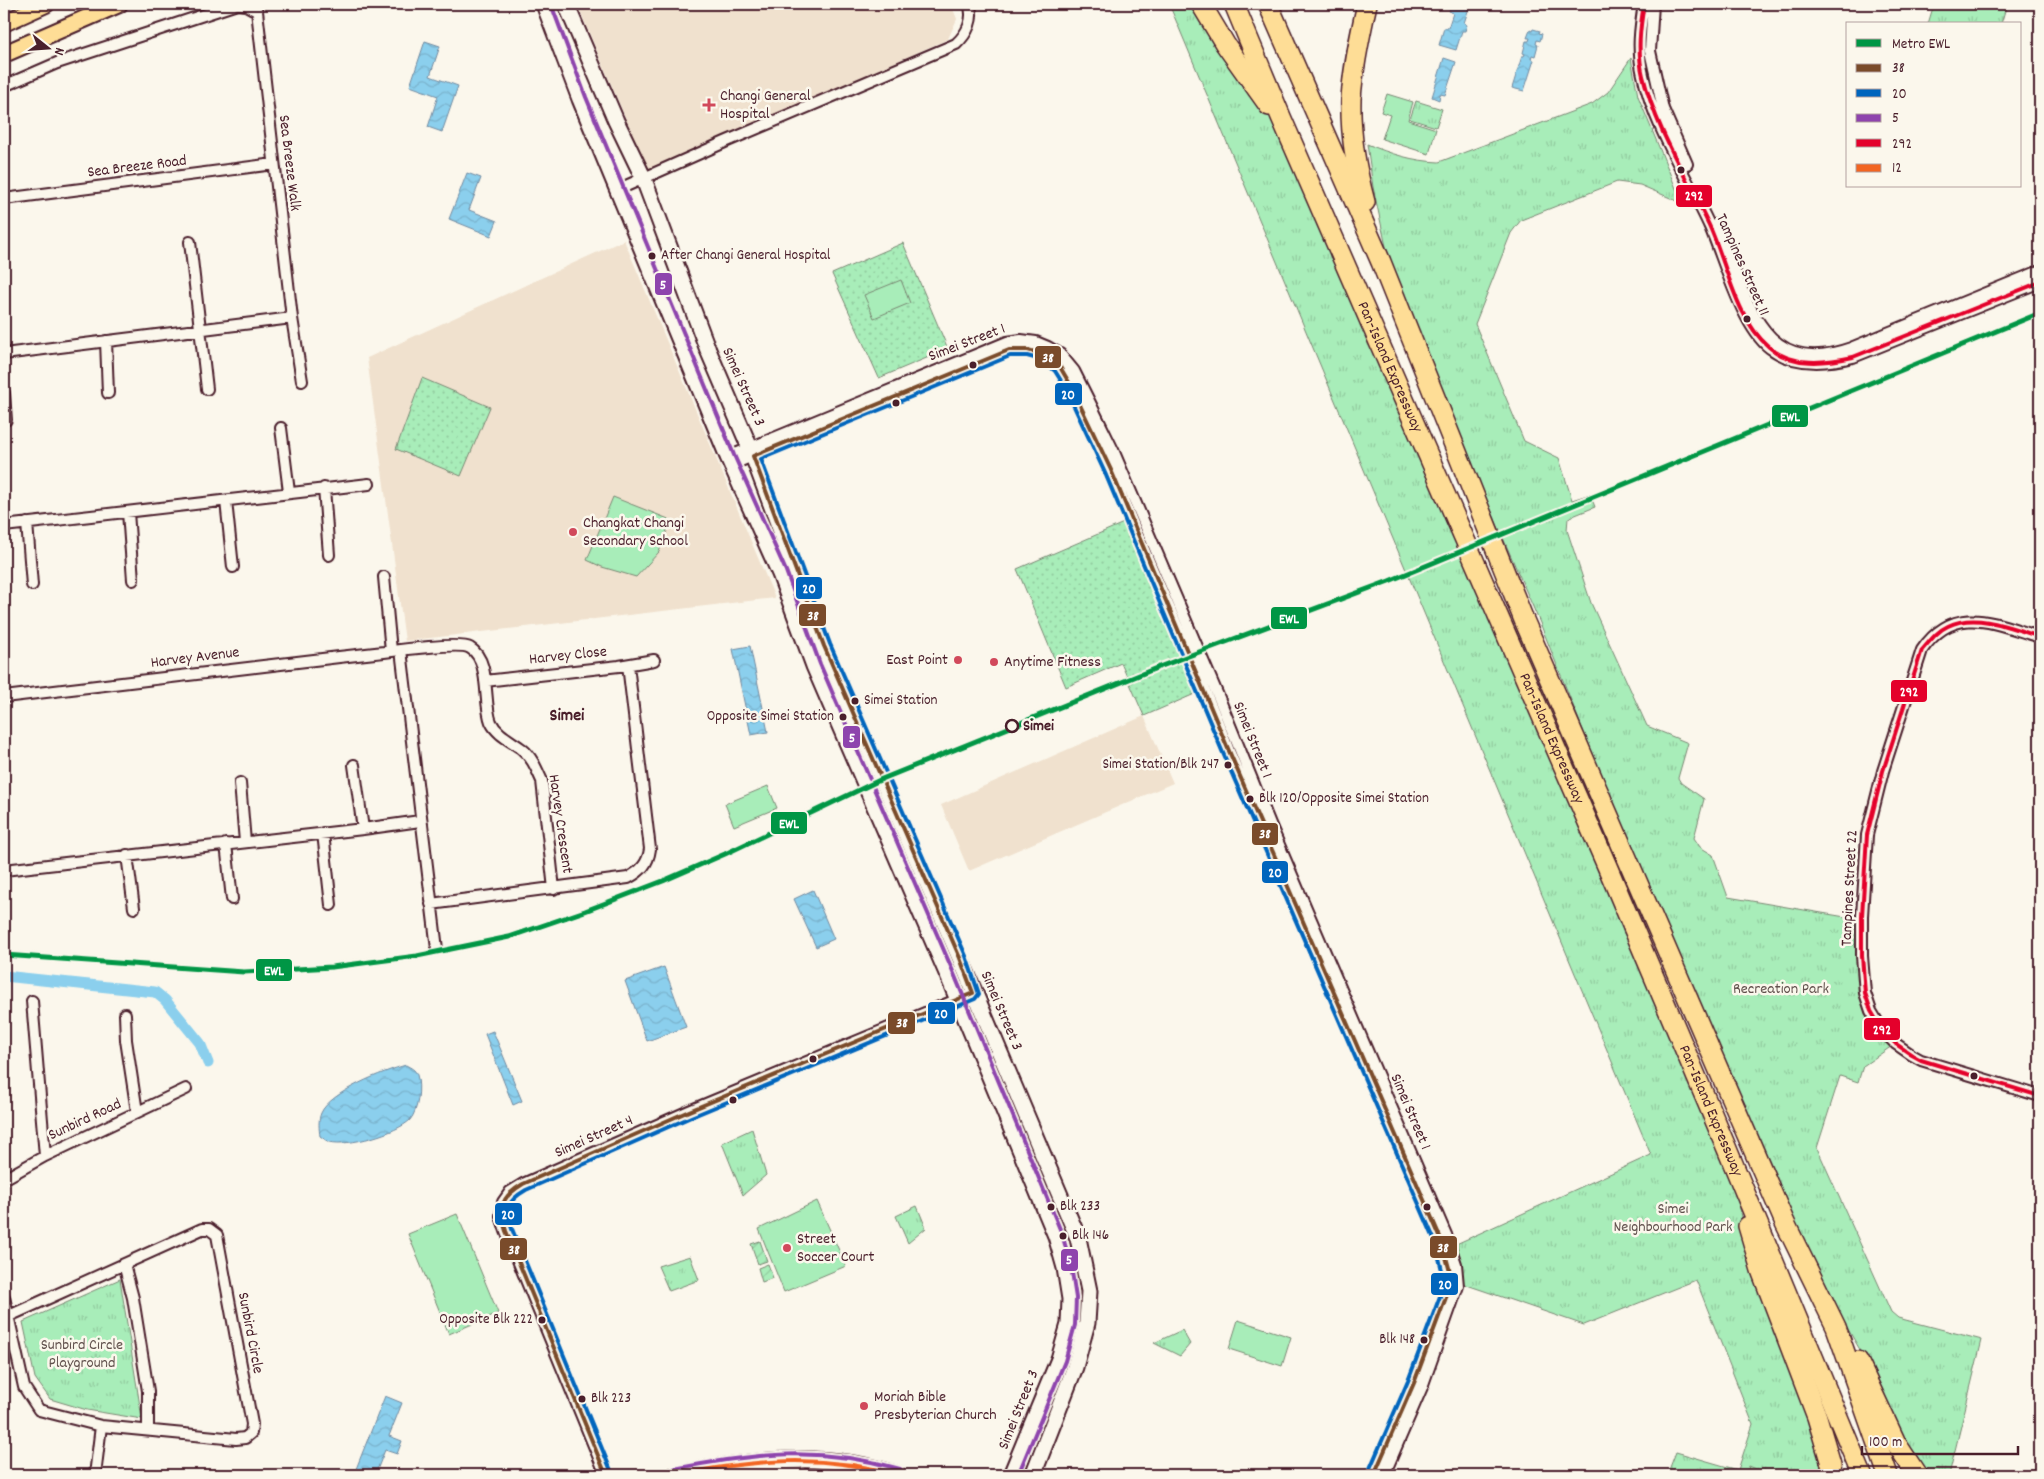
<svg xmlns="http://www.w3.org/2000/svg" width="2044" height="1479" font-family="Dekko,sans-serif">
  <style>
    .built { fill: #f0e1ce }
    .grass { fill: url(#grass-dots); stroke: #798672 }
    .park { fill: url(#park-tufts); stroke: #798672 }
    .garden { fill: url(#garden-furrows); stroke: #798672 }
    .pitch { fill: #a8edb9; stroke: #798672 }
    .water { fill: url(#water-waves); stroke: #71899f }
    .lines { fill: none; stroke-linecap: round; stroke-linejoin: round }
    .canal { stroke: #8bcfed; stroke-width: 11 }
    .minor-casing { stroke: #4a1f2b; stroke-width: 14 }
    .secondary-casing { stroke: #4a1f2b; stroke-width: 19 }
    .primary-casing { stroke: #4a1f2b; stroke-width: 20 }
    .motorway-casing { stroke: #4a1f2b; stroke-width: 22 }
    .minor { stroke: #fbf7ec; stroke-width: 10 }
    .secondary { stroke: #fbf7ec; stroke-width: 15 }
    .primary { stroke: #fedd96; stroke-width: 16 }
    .motorway { stroke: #fedd96; stroke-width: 19 }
    .bus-1-casing { stroke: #fbf7ec; stroke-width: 8 }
    .bus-2-casing { stroke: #fbf7ec; stroke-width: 8 }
    .bus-3-casing { stroke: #fbf7ec; stroke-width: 8 }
    .bus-4-casing { stroke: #fbf7ec; stroke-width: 8 }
    .bus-5-casing { stroke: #fbf7ec; stroke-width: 8 }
    .bus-1 { stroke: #7a4b2a; stroke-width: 4 }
    .bus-2 { stroke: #0065bd; stroke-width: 4 }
    .bus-3 { stroke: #8e44ad; stroke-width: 4 }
    .bus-4 { stroke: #e4002b; stroke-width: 4 }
    .bus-5 { stroke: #f26522; stroke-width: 4 }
    .metro-1-casing { stroke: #fbf7ec; stroke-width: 9 }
    .metro-1 { stroke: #009645; stroke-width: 5 }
    .poi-dot { fill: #d1495b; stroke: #fbf7ec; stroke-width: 2 }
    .bus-dot { fill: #4a1f2b; stroke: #fbf7ec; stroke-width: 2 }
    .stop-dot { fill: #fbf7ec; stroke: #4a1f2b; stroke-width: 2.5 }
    .labels { text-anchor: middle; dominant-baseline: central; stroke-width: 5; stroke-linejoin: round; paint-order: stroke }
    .bus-label { font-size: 15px; fill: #4a1f2b; stroke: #fbf7ec; text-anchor: start }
    .poi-label { font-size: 16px; fill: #4a1f2b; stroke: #fbf7ec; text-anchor: start }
    .street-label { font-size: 16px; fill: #4a1f2b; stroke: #fbf7ec }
    .stop-label { font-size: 16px; font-weight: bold; fill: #4a1f2b; stroke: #fbf7ec; text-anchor: start }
    .park-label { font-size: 16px; fill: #62524e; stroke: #fbf7ec }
    .neighbourhood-label { font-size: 18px; font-weight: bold; fill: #4a1f2b; stroke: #fbf7ec }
    .line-badge { stroke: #fbf7ec; stroke-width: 2 }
    .badge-label { font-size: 14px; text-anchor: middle; font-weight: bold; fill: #fff }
  </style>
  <defs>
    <pattern id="grass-dots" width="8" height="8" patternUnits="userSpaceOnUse" patternTransform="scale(1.25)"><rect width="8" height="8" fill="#a8edb9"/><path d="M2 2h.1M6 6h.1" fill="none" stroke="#92cb9f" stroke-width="1.8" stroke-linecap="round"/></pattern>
    <pattern id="park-tufts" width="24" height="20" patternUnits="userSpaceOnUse" patternTransform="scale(1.25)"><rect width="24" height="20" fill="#a8edb9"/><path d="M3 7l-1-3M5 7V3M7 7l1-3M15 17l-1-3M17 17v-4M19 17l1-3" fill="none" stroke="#92cb9f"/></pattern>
    <pattern id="garden-furrows" width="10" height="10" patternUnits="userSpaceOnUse" patternTransform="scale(1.25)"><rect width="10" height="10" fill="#a8edb9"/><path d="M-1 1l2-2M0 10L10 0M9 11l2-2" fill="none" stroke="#92cb9f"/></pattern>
    <pattern id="water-waves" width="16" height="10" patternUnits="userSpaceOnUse" patternTransform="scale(1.25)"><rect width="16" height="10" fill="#8bcfed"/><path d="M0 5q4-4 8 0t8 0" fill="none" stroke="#79b1cb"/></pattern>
  </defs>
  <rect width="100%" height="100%" fill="#fbf7ec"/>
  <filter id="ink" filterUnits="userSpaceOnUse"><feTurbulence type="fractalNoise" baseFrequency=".02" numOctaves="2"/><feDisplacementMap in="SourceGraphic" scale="10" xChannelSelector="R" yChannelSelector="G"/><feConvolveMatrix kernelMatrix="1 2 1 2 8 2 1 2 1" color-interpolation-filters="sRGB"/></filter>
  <g filter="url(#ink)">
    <path class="built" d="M577 4H951L957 19 948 39 648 171Z
      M624 240 775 598 405 641 367 358Z
      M1144 716 1173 783 969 871 941 805Z"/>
    <path class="grass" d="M903 243 948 349 879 378 832 274Z
      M422 378 490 407 461 476 396 449Z
      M1126 522 1197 693 1144 716 1121 663 1066 687 1017 569Z"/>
    <path class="park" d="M1169 4H1191L1224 44 1268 105 1724 1150 1757 1272 1829 1475H1667L1676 1452 1738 1470 1753 1424 1696 1280 1584 1325 1461 1283 1454 1245 1651 1155Z
      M1934 4H2007L2001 24H1928Z
      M1631 58 1638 96 1682 203 1640 185 1617 182 1521 220 1511 233 1475 324 1524 441 1559 458 1572 500 1590 494 1595 507 1568 518 1567 530 1591 603 1647 726 1688 743 1678 778 1681 783 1704 799 1694 838 1700 847 1713 855 1728 897 1857 919 1862 989 1892 1046 1863 1066 1858 1082 1840 1076 1817 1148 1891 1312 1898 1318 1982 1340 1949 1475H1926L1901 1439 1866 1360 1810 1264 1642 877 1540 623 1396 292 1373 187 1367 144C1391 154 1413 161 1439 162L1592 104 1608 92Z
      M1416 101 1442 109 1436 127 1410 119Z
      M752 1129 766 1175 743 1195 722 1143Z
      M917 1206 926 1228 908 1243 896 1216Z
      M690 1256 699 1280 669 1291 658 1266Z
      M120 1279 142 1419 87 1410 50 1399 35 1378 23 1322Z
      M1182 1330 1190 1344 1180 1356 1154 1343Z"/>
    <path class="garden" d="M760 1241 767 1261 758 1264 751 1244Z
      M768 1264 773 1278 762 1282 758 1268Z"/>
    <path class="pitch" d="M1387 94 1413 102 1408 120 1436 129 1429 154 1382 139 1390 115 1381 112Z
      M901 280 910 303 874 318 864 295Z
      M613 497 671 520 659 552 636 577 602 567 587 560Z
      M768 786 777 808 734 826 725 804Z
      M817 1201 846 1266 784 1292 759 1229Z
      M457 1214 498 1313 449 1334 408 1234Z
      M1238 1320 1291 1337 1282 1366 1229 1349Z
      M1749 1466 1771 1475H1746Z"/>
    <path class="water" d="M1456 4H1474L1472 9 1469 8 1464 23 1467 25 1465 31H1462L1456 50 1439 45 1444 28H1448L1453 13 1449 11 1451 6 1455 7Z
      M1533 29 1540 31 1539 33 1542 34 1540 41 1537 40 1536 44 1538 45 1535 56 1532 55 1531 59 1534 60 1524 91 1512 88 1522 56H1524L1525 54 1523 53 1526 41H1529L1530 38H1527L1530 30 1532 31Z
      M425 41 440 46 430 76 458 86 442 132 428 127 438 96 410 86Z
      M1444 58 1456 62 1445 95 1440 94 1439 100 1432 97Z
      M467 173 481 178 469 210 497 221 491 236 449 219Z
      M750 646 768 732 751 735 733 649Z
      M813 890 834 939 816 947 794 899Z
      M664 967 686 1027 647 1041 625 981Z
      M493 1031 522 1101 513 1105 485 1034Z
      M406 1065C411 1068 415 1069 417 1075 421 1087 418 1111 410 1120 397 1133 347 1147 330 1142 326 1141 323 1138 320 1136 319 1129 318 1120 321 1113 330 1092 384 1071 406 1065Z
      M385 1396 402 1403 389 1436 402 1441 397 1454 385 1450 375 1475 356 1469Z"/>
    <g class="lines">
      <path class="canal" d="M4 976 155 992 165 1000 200 1043 208 1063"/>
      <defs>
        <path id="minor" d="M238 4 246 5 257 11 292 318 302 381
          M1644 4C1640 28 1637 50 1643 75 1654 126 1688 179 1710 227 1724 259 1742 327 1770 348 1794 366 1825 364 1853 357L2040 282
          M1653 4 1650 51 1663 109 1687 164
          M4 86 57 63 237 4
          M617 190 725 142 956 44C967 34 975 19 969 4
          M4 199 274 164
          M1715 225C1747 287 1755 382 1851 348L2040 271
          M190 242 207 389
          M106 341 108 393
          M4 354 292 318
          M4 393 6 420
          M281 428 289 492
          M728 457 1007 342 1021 340 1036 342 1048 347 1060 354 1074 371 1090 403 1113 450 1219 698 1270 824 1447 1237 1456 1264 1458 1286 1422 1387 1384 1475
          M731 465 1009 350C1026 348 1043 350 1055 362 1068 375 1074 392 1082 408 1099 441 1113 474 1127 509 1160 590 1198 668 1229 751L1441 1239 1449 1268 1451 1284 1414 1383 1374 1475
          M324 488 329 555
          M226 501 233 567
          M128 512 133 580
          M27 523 32 585
          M4 526 369 484
          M384 577 391 651
          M2040 637C1995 624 1955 602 1922 650L1883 771 1867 835 1862 916V956L1865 993 1871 1011 1883 1031 1896 1044 1912 1055 1921 1060 2040 1096
          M401 650 437 949
          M485 681 619 666 654 660
          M4 697C130 681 257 666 384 652 398 650 461 642 470 648 491 660 483 703 491 722 497 735 512 741 522 749 532 757 537 770 542 781L554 889
          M354 765 363 829
          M240 783 245 842
          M323 833 331 905
          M226 844 232 899
          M127 855 134 908
          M4 870 363 829 420 821
          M431 904 628 878C641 871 648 864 650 849L628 665
          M32 1001 45 1156
          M125 1014 126 1040 137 1112
          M4 1179 45 1156 186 1089
          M124 1264 133 1298 148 1391V1430
          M4 1297 24 1387 39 1410 101 1426 236 1439 245 1438 251 1433 252 1424 217 1235 209 1229H202L9 1316
          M95 1475 101 1426
          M606 1475 506 1231 501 1216 503 1202 510 1192 523 1184 689 1111 973 993"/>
        <path id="secondary" d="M544 4 580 99 728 457 780 574 814 666 946 971 1056 1236 1065 1268 1070 1299 1069 1324 1059 1359 1011 1475
          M566 4 616 121 643 177 708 350 750 448 824 646 960 958 1078 1238 1089 1291 1087 1323 1075 1367 1033 1475
          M675 1475C749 1460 825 1450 898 1475
          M755 1475H800"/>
        <path id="primary" d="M4 23 46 4
          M4 54 119 4"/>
        <g id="motorway">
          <path d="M1201 4 1225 44 1269 106"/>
          <path id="s1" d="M1234 4 1281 117 1607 866 1727 1149 1862 1475"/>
          <path d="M1268 4 1381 262 1524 620 1785 1223 1836 1327 1888 1475"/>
          <path d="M1365 202C1356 169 1350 134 1351 99 1353 67 1360 35 1367 4"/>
          <path d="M1748 1226 1761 1270 1817 1417 1831 1464 1832 1475"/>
          <path d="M1858 1361 1896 1443 1917 1475"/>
        </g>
      </defs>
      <use href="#minor" class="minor-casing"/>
      <use href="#secondary" class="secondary-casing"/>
      <use href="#primary" class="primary-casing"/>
      <use href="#motorway" class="motorway-casing"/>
      <use href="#minor" class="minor"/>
      <use href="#secondary" class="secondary"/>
      <use href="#primary" class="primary"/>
      <use href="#motorway" class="motorway"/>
      <defs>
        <path id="bus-1" d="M606 1475 506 1231C498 1207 501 1197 523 1184L689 1111 973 993 960 958 824 646 753 456 1009 350H1028L1045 355 1060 367 1070 384 1111 470 1229 751 1441 1239 1449 1268 1451 1284 1414 1383 1374 1475"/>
        <path id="bus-2" d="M612 1473 512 1229C505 1208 507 1201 526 1190L691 1117 975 999 979 994 966 956 830 644 761 459 1010 356H1027L1042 360 1055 371 1065 387 1105 473 1223 753 1435 1241 1445 1283 1408 1381 1368 1473"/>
        <path id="bus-3" d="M551 4 586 97 734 455 786 571 820 664 952 969 1062 1234 1071 1266 1076 1298 1075 1325 1065 1361 1018 1475
          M674 1469C754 1453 820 1446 900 1469"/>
        <path id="bus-4" d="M1644 4C1640 28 1637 52 1643 76 1656 129 1686 176 1709 225 1727 264 1735 318 1769 347 1792 367 1826 363 1853 357L2040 282
          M2040 637C2012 628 1976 612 1948 626 1937 631 1930 641 1922 650L1883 771 1867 835 1862 916V956L1865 993 1871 1011 1883 1031 1896 1044 1912 1055 1921 1060 2040 1096"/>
        <path id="bus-5" d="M675 1475C754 1460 819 1453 898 1475"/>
      </defs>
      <use href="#bus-1" class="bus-1-casing"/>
      <use href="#bus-2" class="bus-2-casing"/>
      <use href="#bus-3" class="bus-3-casing"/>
      <use href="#bus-4" class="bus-4-casing"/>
      <use href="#bus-5" class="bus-5-casing"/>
      <use href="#bus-1" class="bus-1"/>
      <use href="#bus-2" class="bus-2"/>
      <use href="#bus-3" class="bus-3"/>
      <use href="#bus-4" class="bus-4"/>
      <use href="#bus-5" class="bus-5"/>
      <defs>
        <path id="metro-1" d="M4 955 244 972 332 967 417 956 509 937 585 911 663 881 725 854 882 779 1159 667 1389 581 2040 313"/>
      </defs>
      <use href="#metro-1" class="metro-1-casing"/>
      <use href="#metro-1" class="metro-1"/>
    </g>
  </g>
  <g class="poi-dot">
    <path d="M706.5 97.5h5v5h5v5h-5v5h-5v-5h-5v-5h5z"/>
    <circle cx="573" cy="532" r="5"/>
    <circle cx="958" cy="660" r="5"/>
    <circle cx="994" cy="662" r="5"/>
    <circle cx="787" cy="1248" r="5"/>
    <circle cx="864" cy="1406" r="5"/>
  </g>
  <g class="bus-dot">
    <circle cx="1681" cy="170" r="4.5"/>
    <circle cx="652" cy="256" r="4.5"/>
    <circle cx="1747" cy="319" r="4.5"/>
    <circle cx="973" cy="365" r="4.5"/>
    <circle cx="896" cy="403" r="4.5"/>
    <circle cx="855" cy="701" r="4.5"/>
    <circle cx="843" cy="717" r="4.5"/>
    <circle cx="1228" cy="765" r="4.5"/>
    <circle cx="1250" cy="799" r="4.5"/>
    <circle cx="813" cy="1059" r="4.5"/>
    <circle cx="1974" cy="1076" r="4.5"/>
    <circle cx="733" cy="1100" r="4.5"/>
    <circle cx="1051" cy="1207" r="4.5"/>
    <circle cx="1427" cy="1207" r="4.5"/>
    <circle cx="1063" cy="1236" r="4.5"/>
    <circle cx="542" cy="1320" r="4.5"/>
    <circle cx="1424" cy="1340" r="4.5"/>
    <circle cx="582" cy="1399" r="4.5"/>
  </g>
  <circle class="stop-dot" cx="1012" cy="726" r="6"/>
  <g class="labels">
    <g class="bus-label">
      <text x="661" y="256">After Changi General Hospital</text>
      <text x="864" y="701">Simei Station</text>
      <text x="834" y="717" text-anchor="end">Opposite Simei Station</text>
      <text x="1219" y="765" text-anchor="end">Simei Station/Blk 247</text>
      <text x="1259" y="799">Blk 120/Opposite Simei Station</text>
      <text x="1060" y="1207">Blk 233</text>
      <text x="1072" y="1236">Blk 146</text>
      <text x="533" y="1320" text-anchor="end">Opposite Blk 222</text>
      <text x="1415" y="1340" text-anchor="end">Blk 148</text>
      <text x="591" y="1399">Blk 223</text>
    </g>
    <g class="poi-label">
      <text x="720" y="96">Changi General<tspan x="720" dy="18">Hospital</tspan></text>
      <text x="583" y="523">Changkat Changi<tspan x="583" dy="18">Secondary School</tspan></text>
      <text x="948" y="660" text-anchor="end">East Point</text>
      <text x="1004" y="662">Anytime Fitness</text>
      <text x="797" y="1239">Street<tspan x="797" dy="18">Soccer Court</tspan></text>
      <text x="874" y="1397">Moriah Bible<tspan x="874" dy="18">Presbyterian Church</tspan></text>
    </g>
    <g class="street-label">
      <text transform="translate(289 163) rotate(83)">Sea Breeze Walk</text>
      <text transform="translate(137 167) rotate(-7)">Sea Breeze Road</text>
      <text transform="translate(1742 265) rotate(66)">Tampines Street 11</text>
      <text transform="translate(967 343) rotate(-21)">Simei Street 1</text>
      <text stroke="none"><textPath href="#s1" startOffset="395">Pan-Island Expressway</textPath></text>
      <text transform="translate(743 387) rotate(66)">Simei Street 3</text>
      <text transform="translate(568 656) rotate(-6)">Harvey Close</text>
      <text transform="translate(195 658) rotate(-7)">Harvey Avenue</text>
      <text stroke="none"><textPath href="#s1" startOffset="800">Pan-Island Expressway</textPath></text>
      <text transform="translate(1252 740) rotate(68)">Simei Street 1</text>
      <text transform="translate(560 824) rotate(82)">Harvey Crescent</text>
      <text transform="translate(1850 888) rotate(-87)">Tampines Street 22</text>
      <text transform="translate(1001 1011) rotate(67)">Simei Street 3</text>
      <text stroke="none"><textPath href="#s1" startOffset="1205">Pan-Island Expressway</textPath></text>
      <text transform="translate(1410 1112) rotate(67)">Simei Street 1</text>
      <text transform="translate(85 1120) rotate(-25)">Sunbird Road</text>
      <text transform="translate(594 1137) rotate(-24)">Simei Street 4</text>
      <text transform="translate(250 1333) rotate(79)">Sunbird Circle</text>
      <text transform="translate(1019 1410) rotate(-68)">Simei Street 3</text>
    </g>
    <g class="stop-label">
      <text x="1023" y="726">Simei</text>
    </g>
    <g class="park-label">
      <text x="1781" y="989">Recreation Park</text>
      <text x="1673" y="1209">Simei<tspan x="1673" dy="18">Neighbourhood Park</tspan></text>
      <text x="82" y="1345">Sunbird Circle<tspan x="82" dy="18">Playground</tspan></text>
    </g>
    <g class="neighbourhood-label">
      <text x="567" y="716">Simei</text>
    </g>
  </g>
  <g class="line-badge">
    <rect x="1675" y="184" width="38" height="24" rx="5" fill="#e4002b"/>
    <rect x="654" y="272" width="19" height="24" rx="5" fill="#8e44ad"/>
    <rect x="1034" y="345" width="28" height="24" rx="5" fill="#7a4b2a"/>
    <rect x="1054" y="382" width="29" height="24" rx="5" fill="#0065bd"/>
    <rect x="1771" y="404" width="38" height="24" rx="5" fill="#009645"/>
    <rect x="795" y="576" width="28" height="24" rx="5" fill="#0065bd"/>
    <rect x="798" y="603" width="29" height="24" rx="5" fill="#7a4b2a"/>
    <rect x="1270" y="606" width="38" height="24" rx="5" fill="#009645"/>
    <rect x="1890" y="679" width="38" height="24" rx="5" fill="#e4002b"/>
    <rect x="842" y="725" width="19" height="24" rx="5" fill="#8e44ad"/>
    <rect x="770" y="811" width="38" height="24" rx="5" fill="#009645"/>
    <rect x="1251" y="822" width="28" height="24" rx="5" fill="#7a4b2a"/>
    <rect x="1261" y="860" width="28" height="24" rx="5" fill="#0065bd"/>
    <rect x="255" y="958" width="38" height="24" rx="5" fill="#009645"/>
    <rect x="927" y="1001" width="29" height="24" rx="5" fill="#0065bd"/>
    <rect x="887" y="1011" width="29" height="24" rx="5" fill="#7a4b2a"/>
    <rect x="1863" y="1017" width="38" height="24" rx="5" fill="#e4002b"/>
    <rect x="494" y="1202" width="29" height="24" rx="5" fill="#0065bd"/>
    <rect x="1429" y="1235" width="29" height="24" rx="5" fill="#7a4b2a"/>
    <rect x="499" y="1237" width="29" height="24" rx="5" fill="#7a4b2a"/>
    <rect x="1060" y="1248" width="19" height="24" rx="5" fill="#8e44ad"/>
    <rect x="1430" y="1272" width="29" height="24" rx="5" fill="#0065bd"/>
  </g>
  <g class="badge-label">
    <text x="1694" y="200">292</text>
    <text x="663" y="289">5</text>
    <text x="1048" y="362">38</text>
    <text x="1068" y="399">20</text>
    <text x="1790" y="421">EWL</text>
    <text x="809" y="593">20</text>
    <text x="813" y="620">38</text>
    <text x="1289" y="623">EWL</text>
    <text x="1909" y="696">292</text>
    <text x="852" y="742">5</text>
    <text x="789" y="828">EWL</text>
    <text x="1265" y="838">38</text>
    <text x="1275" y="877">20</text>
    <text x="274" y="975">EWL</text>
    <text x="941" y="1018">20</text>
    <text x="902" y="1027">38</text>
    <text x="1882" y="1034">292</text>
    <text x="508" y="1219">20</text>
    <text x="1443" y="1252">38</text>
    <text x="514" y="1254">38</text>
    <text x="1069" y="1264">5</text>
    <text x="1445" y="1289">20</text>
  </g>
  <rect width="2044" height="1479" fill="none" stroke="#fbf7ec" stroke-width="20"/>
  <rect x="10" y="10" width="2024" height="1459" fill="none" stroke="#4a1f2b" stroke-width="2" filter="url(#ink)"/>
  <rect x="1846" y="22" width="175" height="165" fill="#fbf7ec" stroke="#b4a19f"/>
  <rect x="1856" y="39" width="25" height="8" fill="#009645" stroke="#b4a19f"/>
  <text x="1892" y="48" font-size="15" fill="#4a1f2b">Metro EWL</text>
  <rect x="1856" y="64" width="25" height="8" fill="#7a4b2a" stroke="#b4a19f"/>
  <text x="1892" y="72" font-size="15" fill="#4a1f2b">38</text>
  <rect x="1856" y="89" width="25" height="8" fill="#0065bd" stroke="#b4a19f"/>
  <text x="1892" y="98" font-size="15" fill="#4a1f2b">20</text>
  <rect x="1856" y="114" width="25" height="8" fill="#8e44ad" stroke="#b4a19f"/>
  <text x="1892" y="122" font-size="15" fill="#4a1f2b">5</text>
  <rect x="1856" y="139" width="25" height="8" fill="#e4002b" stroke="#b4a19f"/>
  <text x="1892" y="148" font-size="15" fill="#4a1f2b">292</text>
  <rect x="1856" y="164" width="25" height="8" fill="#f26522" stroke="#b4a19f"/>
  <text x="1892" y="172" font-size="15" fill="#4a1f2b">12</text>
  <g transform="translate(48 48) rotate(107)" stroke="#fbf7ec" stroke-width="4" paint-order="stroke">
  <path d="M0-4L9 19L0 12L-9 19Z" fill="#4a1f2b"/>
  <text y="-8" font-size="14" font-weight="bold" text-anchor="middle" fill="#4a1f2b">N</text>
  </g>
  <path d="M1862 1446v8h156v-8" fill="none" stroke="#4a1f2b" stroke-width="2.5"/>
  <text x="1869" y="1446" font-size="15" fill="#4a1f2b" stroke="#fbf7ec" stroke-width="4" paint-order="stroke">100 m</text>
</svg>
